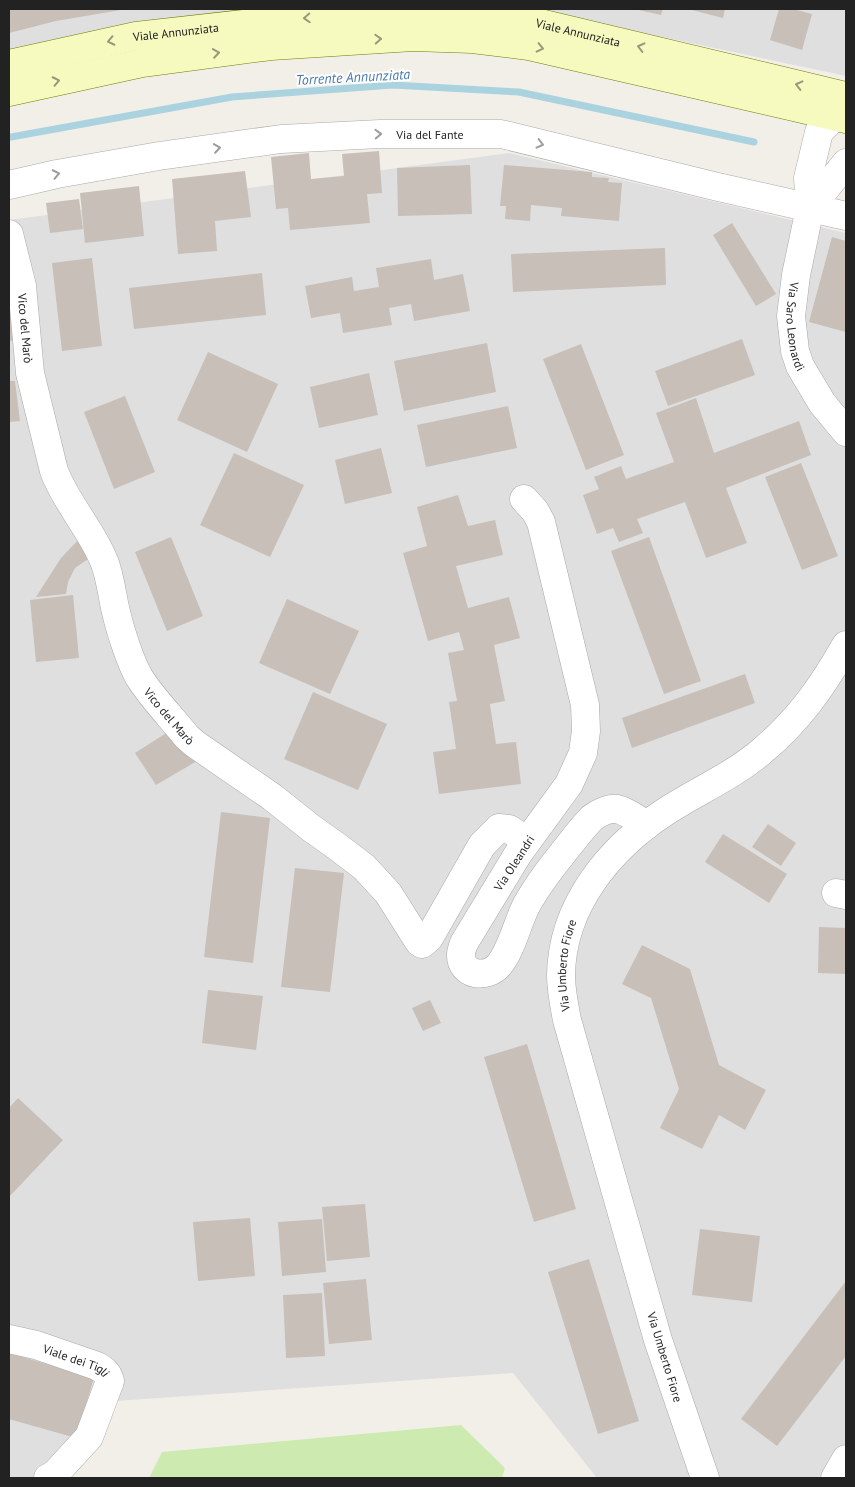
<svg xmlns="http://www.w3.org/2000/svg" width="855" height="1487" font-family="'PT Sans',sans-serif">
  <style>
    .residential { fill: #e0dfdf }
    .grass { fill: #cdebb0 }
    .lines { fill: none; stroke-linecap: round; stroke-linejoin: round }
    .stream { stroke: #aad3df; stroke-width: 7 }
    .building { fill: #c7bfb8 }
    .street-casing { stroke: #a9a9a9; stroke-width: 29 }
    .secondary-casing { stroke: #707d05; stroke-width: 29 }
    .street { stroke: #fff; stroke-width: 28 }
    .secondary { stroke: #f7fabf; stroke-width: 28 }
    .oneway { stroke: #979978 }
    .oneway2 { stroke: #9c9c9c }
    .labels { text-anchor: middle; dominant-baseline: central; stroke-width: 4; stroke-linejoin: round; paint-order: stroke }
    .street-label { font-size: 12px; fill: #222; stroke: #fff }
    .water-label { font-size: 14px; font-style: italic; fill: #4a7aab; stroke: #fff }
  </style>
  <rect width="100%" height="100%" fill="#f2efe9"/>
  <path class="residential" d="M9 9H325L9 67Z
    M530 9H846V76Z
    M509 153 846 233V1478H597L513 1373 116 1401 65 1478H9V220Z"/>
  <path class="grass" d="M461 1425 505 1468 502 1478H149L162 1452Z"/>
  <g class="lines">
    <path class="stream" d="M11 137 232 97 393 85 519 92 754 142"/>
  </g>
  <path class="building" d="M9 9H121V10L56 21 9 33Z
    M634 9H663L661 15Z
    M688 9H725L723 18Z
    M779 9H793L812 14 802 50 770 40Z
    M379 151 382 193 367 194 370 223 290 230 288 208 276 209 271 157 309 153 311 179 344 176 342 154Z
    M470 165 472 214 398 216 397 168Z
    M504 165 592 172V177L609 178 608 182 622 183 619 221 561 216 562 208 531 205 530 221 505 219 506 206H500Z
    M245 171 251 217 215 221 217 251 178 254 172 179Z
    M139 186 144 236 85 243 80 193Z
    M79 199 83 229 50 233 46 203Z
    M732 223 776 294 756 306 713 235Z
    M832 237 846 241V332L809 322Z
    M665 248 666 285 513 292 511 254Z
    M92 258 102 346 62 351 52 263Z
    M431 259 434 280 463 274 470 311 414 321 411 304 389 308 392 325 343 333 340 313 311 318 305 286 352 277 354 291 379 287 376 268Z
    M9 272 21 339 9 341Z
    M262 273 266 315 134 329 129 288Z
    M742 339 755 375 668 406 655 371Z
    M487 343 496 392 404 411 394 361Z
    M581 344 624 455 586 470 543 359Z
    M208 352 278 384 247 452 177 420Z
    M369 373 378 415 319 428 310 387Z
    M9 381H15L20 421 9 422Z
    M125 396 155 472 114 489 84 412Z
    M696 398 714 453 799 421 811 455 726 488 747 543 706 558 685 502 637 519 643 533 619 542 613 528 597 534 583 495 599 489 594 477 621 466 626 479 674 462 656 413Z
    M508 406 517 448 426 467 417 425Z
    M381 448 392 493 345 504 335 460Z
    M234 453 304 485 270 557 200 525Z
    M801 463 838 556 802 570 765 477Z
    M458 495 468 526 495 520 503 555 456 566 468 608 509 597 520 638 494 645 505 701 490 704 496 744 516 742 521 784 439 794 433 752 456 749 449 702 457 701 448 653 464 650 459 632 428 641 403 553 427 546 417 507Z
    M82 536 94 555 75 568 68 582 66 594 36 597 61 558Z
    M171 537 203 616 167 631 135 552Z
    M649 537 701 681 664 694 611 551Z
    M73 595 79 658 36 662 30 600Z
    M287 599 359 631 330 694 259 663Z
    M745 674 755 703 632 748 622 718Z
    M313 692 387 724 358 790 284 759Z
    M171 730 197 761 156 785 135 753Z
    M221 812 270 818 253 963 204 957Z
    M768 824 796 843 781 866 752 847Z
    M723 834 787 874 769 903 705 862Z
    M295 868 344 873 330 992 281 987Z
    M819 927 846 928V974L818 973Z
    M642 945 690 969 719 1065 766 1090 745 1130 719 1115 702 1149 660 1128 679 1089 651 998 622 984Z
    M208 990 263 996 256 1050 202 1043Z
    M430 1000 441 1023 423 1031 412 1008Z
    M527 1044 576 1209 534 1222 484 1057Z
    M18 1098 63 1140 9 1197V1108Z
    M365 1204 370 1257 327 1261 322 1207Z
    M250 1218 255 1276 198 1281 193 1222Z
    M322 1219 326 1272 282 1276 278 1222Z
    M700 1229 760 1236 752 1302 692 1295Z
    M589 1259 639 1421 598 1434 548 1272Z
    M366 1279 372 1340 329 1344 323 1283Z
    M846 1281V1356L777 1446 741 1419Z
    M322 1293 325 1356 286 1358 283 1295Z
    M9 1353 94 1378 76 1438 9 1419Z"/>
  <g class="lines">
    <defs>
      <g id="street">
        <path id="s1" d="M846 105 819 132 808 178 810 208 796 275 791 316 795 351 800 366 822 403 846 432"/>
        <path id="s2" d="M9 185 57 174 159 156 281 139 380 134H501L718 187 846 216"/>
        <path d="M810 208 846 163"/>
        <path id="s3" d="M9 234 22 286 30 373 54 471C66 503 91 529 104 561 111 578 112 598 117 616 121 633 131 663 139 677 152 698 171 717 187 737L195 744 272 797 311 828 335 845 364 867 388 893 419 942 422 944 429 938 482 845 499 828 509 829 527 841"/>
        <path d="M524 499 535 511 541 522 585 705 586 731 583 753 569 784 518 854 464 943C463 946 461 951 461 954 460 976 487 979 499 965 511 951 517 924 526 906 538 884 554 864 570 844 577 835 584 826 592 818 598 813 609 808 617 809 627 811 638 820 647 825"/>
        <path d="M836 893 846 895"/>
        <path id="s4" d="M9 1339 36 1345 97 1366C104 1370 108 1373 110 1381L89 1437 55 1474 48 1478"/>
        <path id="s5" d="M705 1478 658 1340 567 1020C564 1005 561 990 561 975 562 905 610 848 665 812 697 791 733 776 762 751 799 720 822 687 846 645"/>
        <path d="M835 1478 846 1459"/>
      </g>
      <g id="secondary">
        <path id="s6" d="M9 64 136 36 269 21 411 13 472 14 532 21 846 96"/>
        <path d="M9 92 142 63 271 46 413 37 472 39 529 46 846 119"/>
      </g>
    </defs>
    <use href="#street" class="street-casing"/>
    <use href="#secondary" class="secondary-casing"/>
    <use href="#street" class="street"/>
    <use href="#secondary" class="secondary"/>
  </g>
  <defs><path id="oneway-chevron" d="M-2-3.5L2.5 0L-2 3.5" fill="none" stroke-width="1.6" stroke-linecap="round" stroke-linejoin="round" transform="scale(1.25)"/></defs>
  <g class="oneway">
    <use href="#oneway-chevron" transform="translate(307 18) rotate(177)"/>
    <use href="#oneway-chevron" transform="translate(378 39) rotate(-3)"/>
    <use href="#oneway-chevron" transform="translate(111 41) rotate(168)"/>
    <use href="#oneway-chevron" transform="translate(641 47) rotate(-166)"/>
    <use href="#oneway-chevron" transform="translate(540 48) rotate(13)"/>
    <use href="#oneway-chevron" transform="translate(216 53) rotate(-8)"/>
    <use href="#oneway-chevron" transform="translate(56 81) rotate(-12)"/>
    <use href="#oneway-chevron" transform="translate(799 85) rotate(-166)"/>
  </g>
  <g class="oneway2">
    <use href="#oneway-chevron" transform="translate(378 134) rotate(-2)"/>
    <use href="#oneway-chevron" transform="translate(540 144) rotate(14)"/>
    <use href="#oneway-chevron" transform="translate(217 148) rotate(-8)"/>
    <use href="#oneway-chevron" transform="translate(56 174) rotate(-12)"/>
  </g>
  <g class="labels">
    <g class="street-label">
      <text stroke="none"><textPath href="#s6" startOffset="170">Viale Annunziata</textPath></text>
      <text stroke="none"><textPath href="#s6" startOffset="575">Viale Annunziata</textPath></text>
      <text stroke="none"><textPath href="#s2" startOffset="425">Via del Fante</textPath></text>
      <text stroke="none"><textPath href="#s1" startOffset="236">Via Saro Leonardi</textPath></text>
      <text stroke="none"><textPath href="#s3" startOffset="96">Vico del Marò</textPath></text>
      <text stroke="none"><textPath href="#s3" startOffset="516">Vico del Marò</textPath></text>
      <text transform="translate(514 863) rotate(-57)">Via Oleandri</text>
      <text stroke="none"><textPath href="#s5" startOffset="534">Via Umberto Fiore</textPath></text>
      <text transform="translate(665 1357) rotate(73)">Via Umberto Fiore</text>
      <text stroke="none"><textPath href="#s4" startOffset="71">Viale dei Tigli</textPath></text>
    </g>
    <g class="water-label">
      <text transform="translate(353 77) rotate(-3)">Torrente Annunziata</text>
    </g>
  </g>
  <rect width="855" height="1487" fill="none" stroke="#222222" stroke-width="20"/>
</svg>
